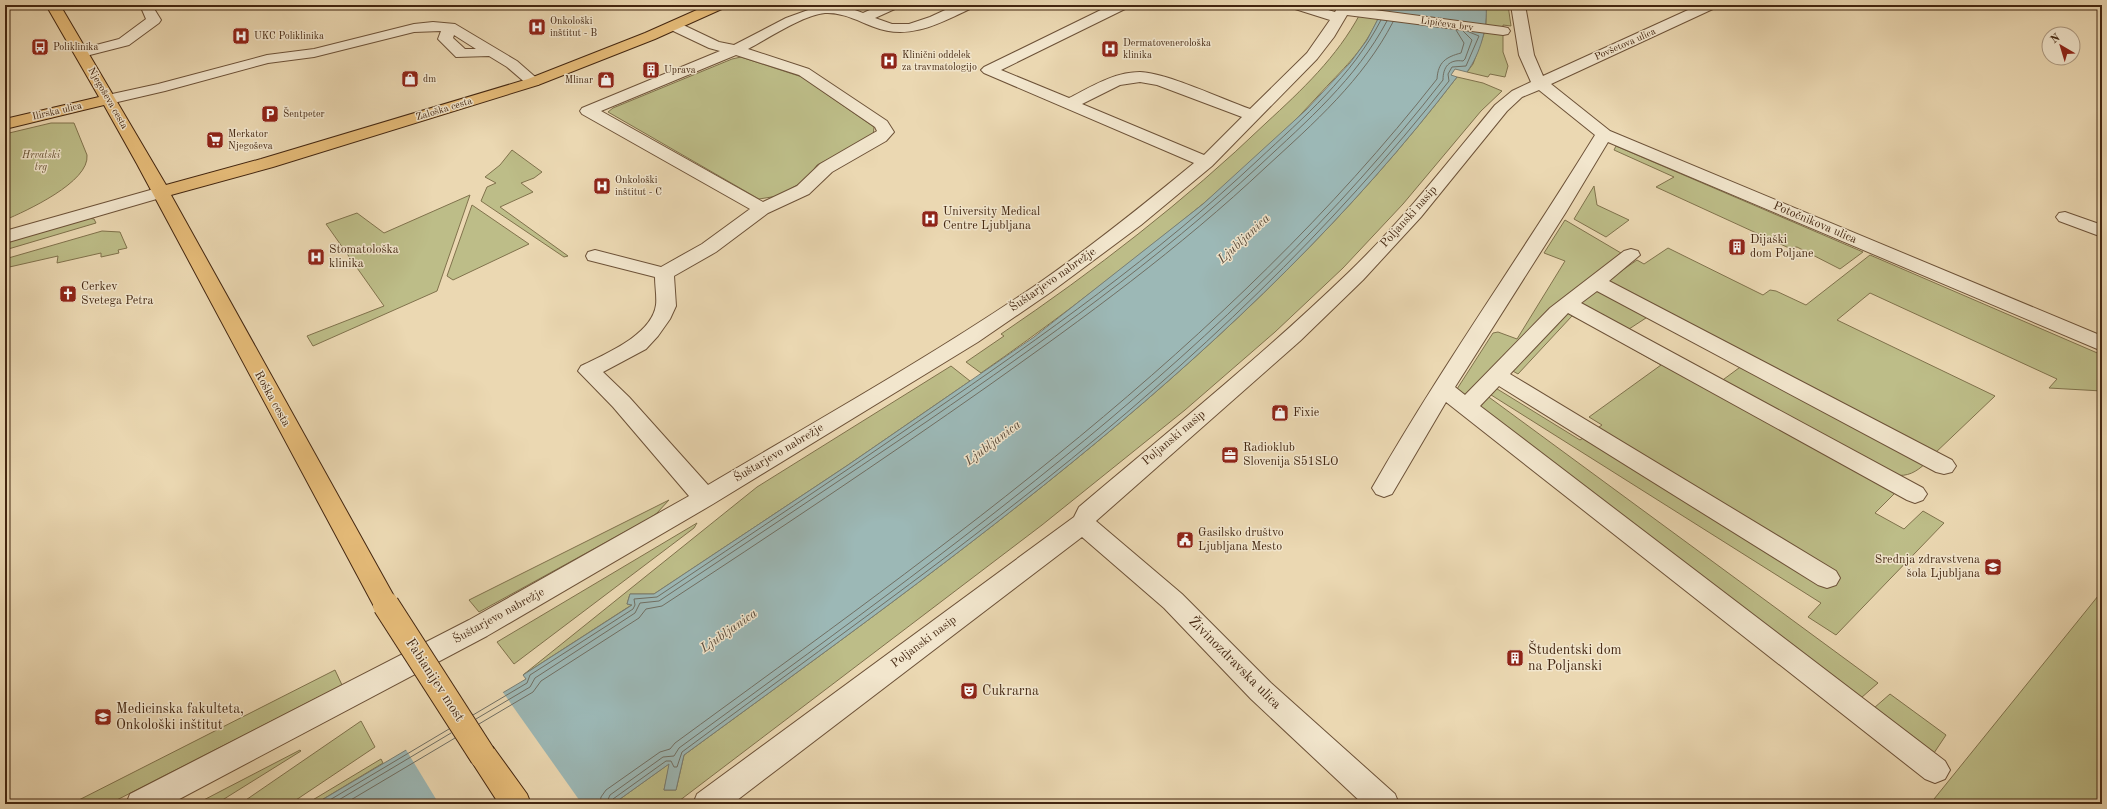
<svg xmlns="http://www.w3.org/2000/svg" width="2107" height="809" font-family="'Old Standard TT',serif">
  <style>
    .green { fill: #bdbd88; stroke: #80724c }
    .water { fill: #9cb8b6; stroke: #787e74 }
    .pier { fill: #ebd8b2 }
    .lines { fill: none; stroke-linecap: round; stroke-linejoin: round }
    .shore { stroke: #706f63; stroke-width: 1 }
    .minor-casing { stroke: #6d5238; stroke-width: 2 }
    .major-casing { stroke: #432610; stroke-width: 2 }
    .minor { fill: #f2e6cd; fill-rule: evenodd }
    .major { fill: #e6bc79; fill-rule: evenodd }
    .major-bridge-casing { stroke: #432610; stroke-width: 28; stroke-linecap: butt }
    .major-bridge { stroke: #e6bc79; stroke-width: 26 }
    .labels { text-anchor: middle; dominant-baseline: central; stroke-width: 3; stroke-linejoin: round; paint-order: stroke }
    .far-poi-label { font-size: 10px; fill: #432610; stroke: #f2e6cd; text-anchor: start }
    .far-street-label { font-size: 10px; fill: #432610; stroke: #f2e6cd }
    .far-park-label { font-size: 10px; font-style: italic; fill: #624c2e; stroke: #f2e6cd }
    .poi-label { font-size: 12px; fill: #432610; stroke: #f2e6cd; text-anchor: start }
    .street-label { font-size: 12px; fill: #432610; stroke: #f2e6cd }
    .water-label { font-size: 13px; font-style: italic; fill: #594a3a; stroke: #f2e6cd }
    .near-poi-label { font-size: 14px; fill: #432610; stroke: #f2e6cd; text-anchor: start }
    .near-street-label { font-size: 14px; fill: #432610; stroke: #f2e6cd }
  </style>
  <rect width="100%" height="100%" fill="#ebd8b2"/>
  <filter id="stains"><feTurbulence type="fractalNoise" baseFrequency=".005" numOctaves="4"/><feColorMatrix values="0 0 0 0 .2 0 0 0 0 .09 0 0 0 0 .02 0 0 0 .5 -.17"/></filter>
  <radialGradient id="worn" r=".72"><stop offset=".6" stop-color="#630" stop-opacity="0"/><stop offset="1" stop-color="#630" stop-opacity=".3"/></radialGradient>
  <path class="green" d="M1486 5H1508L1511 26 1503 25V29L1486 27Z
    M1360 14 1379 17C1362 54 1343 68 1317 97 1270 149 1216 194 1162 237 1103 284 1043 330 981 373L966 362 1004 336 1001 334C1094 271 1185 201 1266 123 1302 90 1337 57 1360 14Z
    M1485 31 1503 33V52L1508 66 1505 77 1490 74 1488 77 1467 72 1473 64Z
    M741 57 802 77 874 127 873 137 817 165 806 180 778 196 759 199 608 112 613 108 732 59Z
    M1457 77 1483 83 1502 91 1481 111 1403 204 1343 268 1275 332 1185 410 1042 525 675 804H613L670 763 664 790H676L684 755C960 553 1247 352 1457 77Z
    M51 123H74L87 155C90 182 26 211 5 220V134Z
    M1616 146 1863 252 1840 269 1797 247 1789 248 1656 187 1674 177 1614 150Z
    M512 150 542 172 534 178 521 183 533 192 500 207 568 256 564 257 481 201 487 187 496 183 485 177 500 165Z
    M1594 186 1597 205 1629 220 1606 237 1574 219Z
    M470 195 437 291 313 346 307 336 384 306 326 224 357 213 384 233Z
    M472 205 529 244 453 280 447 276Z
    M88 218 94 219 96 223 5 250V243Z
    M1565 220 1621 253 1467 397 1457 389 1493 333 1498 332 1517 339 1565 261 1544 253Z
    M102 231 120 232 127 248 118 250 119 253 101 257V253L57 263 58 256 5 268V259Z
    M1668 248 1763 295 1770 290 1776 291 1806 305 1870 255 2102 355V391L2049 388 2057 379 1870 293 1837 320 1995 396 1933 455 1604 283 1637 260 1644 264Z
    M1598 289 1649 316 1626 331 1577 304Z
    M1570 310 1596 327 1572 316 1518 374 1511 370Z
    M1617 340 1898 490 1875 513 1904 529 1923 511 1944 523 1836 635 1808 617 1821 603 1488 393 1494 387 1580 440 1602 425 1589 417 1661 365Z
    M1743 365 1926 463C1916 472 1908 477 1894 475L1720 382Z
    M951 366 970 381 848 465 654 594H630L627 604H633L523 675 757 487Z
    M1486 395 1878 683 1861 698 1476 404Z
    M669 500 657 513 650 518 479 612 469 600Z
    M697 523 694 528 514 664 497 642Z
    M2102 591V804H1930L2090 606Z
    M335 670 342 685 109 804H71Z
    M1890 694 1946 735 1934 753 1874 708Z
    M361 721 375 747 290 804H240Z
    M300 750 301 751 216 804H196Z
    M381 759 383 763 315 804H306Z"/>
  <path class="water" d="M1381 5H1486C1488 27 1480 54 1467 72L1455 69 1451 75 1457 77C1247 352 960 553 684 755L676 790H664L669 764 613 804H315L526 679 523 675 632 605 627 604 630 594H654L848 465 1034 337 1203 204 1306 110 1350 63 1367 40 1379 17Z"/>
  <path class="pier" d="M502 691 582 804H439L405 748Z"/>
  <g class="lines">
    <path class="shore" d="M473 715 527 683 530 675 633 609 635 605 634 599 657 597C748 536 839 476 929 414 1043 336 1157 255 1258 160 1304 117 1352 76 1381 20
      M476 719 530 687 535 678 635 613 640 603 659 601C749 541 839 481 929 420 1044 341 1158 260 1260 165 1307 121 1356 79 1387 21
      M479 724 533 692 541 681 639 618 646 609 662 606C772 534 880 462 988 386 1084 318 1180 248 1266 167 1314 123 1363 80 1393 22
      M323 804 449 729
      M332 804 451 733
      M344 804 455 738
      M600 804 601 797 606 790 660 752 670 749 675 743C947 544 1227 347 1437 79 1438 62 1446 57 1461 53L1464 43 1456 30
      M606 804 610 795 663 757 674 756 679 748C952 548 1233 350 1443 80 1443 67 1449 59 1463 61L1465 59 1472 40 1463 31
      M611 804 613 799 666 761H671L674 767H677L682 752C803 662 926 575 1044 481 1192 363 1332 230 1449 81L1448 74 1452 67 1466 66 1479 36 1469 32"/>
    <defs>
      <path id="minor" d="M140 5H155L153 7 161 20 159 23 129 45 82 57 77 56 75 53 77 50 119 39 146 19Z
        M822 5 844 6 863 13 881 5H899L897 8 875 18 892 24H909L930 17 956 5H974L972 8C940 23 909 41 874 27 858 21 843 12 825 13 803 15 767 39 748 49L809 69 887 121 894 132 886 141 832 172 809 194 768 213 716 252 674 276 676 306 670 319 658 336 646 349 603 372 629 397 708 485C818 420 930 357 1036 285 1091 247 1143 205 1194 163L984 73 981 70 984 67 1111 5H1129L1127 8 1001 70 1069 98C1091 87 1114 72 1140 72 1167 73 1222 99 1250 109L1307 53 1330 20 1292 8 1290 5H1311L1335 12 1339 5H1353L1352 7 1503 27 1508 28 1510 31 1508 34 1503 35 1347 15 1334 37 1317 59 1212 166 1141 225 1051 292 978 342 713 504 487 636 170 804H126L130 794 469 620 689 496 613 407 578 371 581 366C605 354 652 335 656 305 657 297 655 286 655 277L588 260 586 256 588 252 595 250 661 267 702 244 750 209 582 114 580 111 582 108 720 51 709 48 669 29 667 26 669 23H679L719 42 734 45 786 18ZM736 55 799 75 875 127 877 131 820 164 797 186 763 202 601 111ZM1140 82 1157 85 1242 117 1204 155 1082 104 1120 85Z
        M1511 5H1525L1534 55 1543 76 1699 5H1717L1715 8 1551 84 1610 131 2102 336V351L1608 142 1566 212 1455 387 1465 395 1550 308 1624 251 1631 249 1638 251 1640 255 1609 281 1952 460 1956 466 1952 472 1944 474 1936 472 1597 291 1581 303 1923 488 1927 494 1923 500 1915 503 1907 500 1568 313 1510 374 1836 571 1840 578 1836 585 1827 588 1818 585 1499 386 1480 406 1945 761 1950 770 1945 779 1935 783 1925 779 1446 402 1392 494 1384 497 1376 494 1372 488C1441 367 1522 254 1595 135L1539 90 1522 97 1507 111 1421 217 1363 280 1300 341 1096 521 1182 594 1271 683 1395 794 1399 804H1363L1251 699 1164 608 1082 537 732 804H693L697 794 1074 517 1079 507C1170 430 1263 355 1348 273 1402 221 1448 162 1495 105L1512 91 1531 82 1519 55Z
        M433 22 455 24 517 61 541 82 538 85H528L507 67 489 56 456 57 438 39 441 31 414 32 314 57 268 63 165 91 109 104 103 102 101 99 103 96 158 84 267 55 314 49 414 24ZM454 35 476 49H465L453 38Z
        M161 187 167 188 170 192 167 196 5 243V231Z
        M2065 212 2102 225V237L2059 221 2056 217 2059 213Z"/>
      <path id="major" d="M46 5H60L166 185 261 159 528 79 645 33 708 5H726L724 8 655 39 538 85 273 167 171 195 395 598 399 605 395 612 386 615 377 612 137 164 104 105 5 129V119L99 97Z
        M483 743 493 747 527 794 531 804H499L468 756 473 747Z"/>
    </defs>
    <use href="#minor" class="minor-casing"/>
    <use href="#major" class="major-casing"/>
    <use href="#minor" class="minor"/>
    <use href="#major" class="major"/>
    <defs>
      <path id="major-bridge" d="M386 605 483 756"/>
    </defs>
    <use href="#major-bridge" class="major-bridge-casing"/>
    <use href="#major-bridge" class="major-bridge"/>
  </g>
  <defs>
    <symbol id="hospital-square" viewBox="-11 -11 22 22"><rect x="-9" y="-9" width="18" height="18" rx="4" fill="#8f2418" stroke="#f2e6cd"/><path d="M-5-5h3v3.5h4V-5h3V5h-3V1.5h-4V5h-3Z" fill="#fff"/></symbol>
    <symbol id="bus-square" viewBox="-11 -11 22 22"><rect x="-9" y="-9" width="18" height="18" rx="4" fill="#8f2418" stroke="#f2e6cd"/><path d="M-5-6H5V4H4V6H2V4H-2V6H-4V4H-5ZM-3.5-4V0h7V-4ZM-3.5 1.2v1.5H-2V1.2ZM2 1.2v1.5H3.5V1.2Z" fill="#fff"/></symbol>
    <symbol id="building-square" viewBox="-11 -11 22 22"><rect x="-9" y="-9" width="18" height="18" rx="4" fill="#8f2418" stroke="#f2e6cd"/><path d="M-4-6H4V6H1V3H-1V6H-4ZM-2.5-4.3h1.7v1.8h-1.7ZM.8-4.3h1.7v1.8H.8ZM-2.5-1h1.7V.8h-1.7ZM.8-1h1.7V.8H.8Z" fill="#fff"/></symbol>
    <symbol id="shop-square" viewBox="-11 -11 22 22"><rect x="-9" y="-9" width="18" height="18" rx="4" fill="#8f2418" stroke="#f2e6cd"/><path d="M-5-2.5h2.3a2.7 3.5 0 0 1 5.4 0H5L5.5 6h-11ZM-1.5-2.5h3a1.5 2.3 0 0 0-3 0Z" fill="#fff"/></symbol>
    <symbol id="parking-square" viewBox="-11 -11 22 22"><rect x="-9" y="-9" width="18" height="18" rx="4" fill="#8f2418" stroke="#f2e6cd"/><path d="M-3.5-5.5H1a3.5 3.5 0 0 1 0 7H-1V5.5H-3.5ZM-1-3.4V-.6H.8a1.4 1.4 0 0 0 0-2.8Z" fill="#fff"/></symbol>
    <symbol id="supermarket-square" viewBox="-11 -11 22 22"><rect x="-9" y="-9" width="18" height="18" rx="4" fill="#8f2418" stroke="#f2e6cd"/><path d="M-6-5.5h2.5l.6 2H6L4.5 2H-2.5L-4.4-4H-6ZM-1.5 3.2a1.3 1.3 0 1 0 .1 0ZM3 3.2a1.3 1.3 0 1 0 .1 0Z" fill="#fff"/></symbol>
    <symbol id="church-square" viewBox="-11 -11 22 22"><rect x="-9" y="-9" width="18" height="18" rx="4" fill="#8f2418" stroke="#f2e6cd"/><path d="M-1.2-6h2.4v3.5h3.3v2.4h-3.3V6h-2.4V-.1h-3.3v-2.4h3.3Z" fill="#fff"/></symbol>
    <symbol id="office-square" viewBox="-11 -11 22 22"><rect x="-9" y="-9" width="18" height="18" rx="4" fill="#8f2418" stroke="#f2e6cd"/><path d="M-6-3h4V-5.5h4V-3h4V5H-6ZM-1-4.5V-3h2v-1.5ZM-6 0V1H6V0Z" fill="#fff"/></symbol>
    <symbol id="civic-square" viewBox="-11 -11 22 22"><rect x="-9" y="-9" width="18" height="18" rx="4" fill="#8f2418" stroke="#f2e6cd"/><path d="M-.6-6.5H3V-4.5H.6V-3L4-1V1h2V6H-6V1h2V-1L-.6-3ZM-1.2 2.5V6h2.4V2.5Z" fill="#fff"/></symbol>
    <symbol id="school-square" viewBox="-11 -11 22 22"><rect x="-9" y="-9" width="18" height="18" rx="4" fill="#8f2418" stroke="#f2e6cd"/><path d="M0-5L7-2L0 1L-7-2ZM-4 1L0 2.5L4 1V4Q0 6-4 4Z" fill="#fff"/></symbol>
    <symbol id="theatre-square" viewBox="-11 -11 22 22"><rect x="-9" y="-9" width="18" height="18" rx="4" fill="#8f2418" stroke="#f2e6cd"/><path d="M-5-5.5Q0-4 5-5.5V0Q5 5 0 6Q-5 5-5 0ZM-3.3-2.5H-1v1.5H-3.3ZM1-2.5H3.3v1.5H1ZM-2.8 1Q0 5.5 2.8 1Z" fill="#fff"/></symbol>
    <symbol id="university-square" viewBox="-11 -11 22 22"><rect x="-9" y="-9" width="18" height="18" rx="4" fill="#8f2418" stroke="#f2e6cd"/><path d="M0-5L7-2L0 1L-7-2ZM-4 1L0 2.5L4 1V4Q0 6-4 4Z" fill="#fff"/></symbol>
  </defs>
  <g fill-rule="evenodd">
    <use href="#hospital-square" x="527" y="17" width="20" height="20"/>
    <use href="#hospital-square" x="231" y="26" width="20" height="20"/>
    <use href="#bus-square" x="30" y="37" width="20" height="20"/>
    <use href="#hospital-square" x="1100" y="39" width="20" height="20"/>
    <use href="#hospital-square" x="879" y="51" width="20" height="20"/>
    <use href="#building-square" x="641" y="60" width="20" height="20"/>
    <use href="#shop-square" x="400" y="69" width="20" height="20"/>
    <use href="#shop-square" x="596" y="70" width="20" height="20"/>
    <use href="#parking-square" x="260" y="104" width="20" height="20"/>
    <use href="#supermarket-square" x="205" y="130" width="20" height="20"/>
    <use href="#hospital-square" x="592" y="176" width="20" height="20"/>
    <use href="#hospital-square" x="920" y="209" width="20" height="20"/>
    <use href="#building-square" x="1727" y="237" width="20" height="20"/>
    <use href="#hospital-square" x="306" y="247" width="20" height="20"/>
    <use href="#church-square" x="58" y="284" width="20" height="20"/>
    <use href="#shop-square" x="1270" y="403" width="20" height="20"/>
    <use href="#office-square" x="1220" y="445" width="20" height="20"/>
    <use href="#civic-square" x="1175" y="530" width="20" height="20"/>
    <use href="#school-square" x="1983" y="557" width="20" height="20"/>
    <use href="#building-square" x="1505" y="648" width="20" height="20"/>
    <use href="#theatre-square" x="959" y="681" width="20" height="20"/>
    <use href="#university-square" x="93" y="707" width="20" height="20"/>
  </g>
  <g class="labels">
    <g class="far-poi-label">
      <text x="550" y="21">Onkološki<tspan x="550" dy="12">inštitut - B</tspan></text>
      <text x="254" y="36">UKC Poliklinika</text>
      <text x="1123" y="43">Dermatovenerološka<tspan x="1123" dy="12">klinika</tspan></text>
      <text x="53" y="47">Poliklinika</text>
      <text x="902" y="55">Klinični oddelek<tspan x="902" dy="12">za travmatologijo</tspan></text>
      <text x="664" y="70">Uprava</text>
      <text x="423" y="79">dm</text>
      <text x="593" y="80" text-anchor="end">Mlinar</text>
      <text x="283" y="114">Šentpeter</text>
      <text x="228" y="134">Merkator<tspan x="228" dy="12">Njegoševa</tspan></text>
      <text x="615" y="180">Onkološki<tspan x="615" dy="12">inštitut - C</tspan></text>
    </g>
    <g class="far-street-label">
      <text transform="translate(1447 24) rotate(8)">Lipičeva brv</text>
      <text transform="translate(1625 44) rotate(-24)">Povšetova ulica</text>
      <text transform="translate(108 98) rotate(60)">Njegoševa cesta</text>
      <text transform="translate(444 109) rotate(-17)">Zaloška cesta</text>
      <text transform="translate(57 111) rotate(-13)">Ilirska ulica</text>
    </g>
    <g class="far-park-label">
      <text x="41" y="155">Hrvatski<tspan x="41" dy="12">trg</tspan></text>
    </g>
    <g class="poi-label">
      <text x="943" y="212">University Medical<tspan x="943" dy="14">Centre Ljubljana</tspan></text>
      <text x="1750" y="240">Dijaški<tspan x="1750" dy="14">dom Poljane</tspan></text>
      <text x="329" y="250">Stomatološka<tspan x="329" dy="14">klinika</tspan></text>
      <text x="81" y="287">Cerkev<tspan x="81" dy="14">Svetega Petra</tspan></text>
      <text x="1293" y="413">Fixie</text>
      <text x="1243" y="448">Radioklub<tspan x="1243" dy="14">Slovenija S51SLO</tspan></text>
      <text x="1198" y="533">Gasilsko društvo<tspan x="1198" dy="14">Ljubljana Mesto</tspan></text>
      <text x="1980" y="560" text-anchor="end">Srednja zdravstvena<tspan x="1980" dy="14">šola Ljubljana</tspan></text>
    </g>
    <g class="street-label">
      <text transform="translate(1409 217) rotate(-48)">Poljanski nasip</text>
      <text transform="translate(1815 223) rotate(23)">Potočnikova ulica</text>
      <text transform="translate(1053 280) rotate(-35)">Šuštarjevo nabrežje</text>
      <text transform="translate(272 399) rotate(61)">Roška cesta</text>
      <text transform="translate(1174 438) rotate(-40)">Poljanski nasip</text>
      <text transform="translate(779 453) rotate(-31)">Šuštarjevo nabrežje</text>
      <text transform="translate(499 616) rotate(-29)">Šuštarjevo nabrežje</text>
      <text transform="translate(924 642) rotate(-37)">Poljanski nasip</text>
    </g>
    <g class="water-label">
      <text transform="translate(1244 239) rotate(-43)">Ljubljanica</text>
      <text transform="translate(993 443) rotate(-37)">Ljubljanica</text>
      <text transform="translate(729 631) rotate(-35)">Ljubljanica</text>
    </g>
    <g class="near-poi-label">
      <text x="1528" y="650">Študentski dom<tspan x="1528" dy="16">na Poljanski</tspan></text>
      <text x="982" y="691">Cukrarna</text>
      <text x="116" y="709">Medicinska fakulteta,<tspan x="116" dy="16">Onkološki inštitut</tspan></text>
    </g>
    <g class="near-street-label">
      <text transform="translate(1235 663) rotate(45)">Živinozdravska ulica</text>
      <text transform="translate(435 680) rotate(57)">Fabianijev most</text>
    </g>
  </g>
  <rect width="2107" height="809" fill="none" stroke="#ebd8b2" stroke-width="20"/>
  <rect x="6" y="6" width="2095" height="797" fill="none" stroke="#432610" stroke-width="2"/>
  <rect x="10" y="10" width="2087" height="789" fill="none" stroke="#432610"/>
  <g transform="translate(2061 46) rotate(322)"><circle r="19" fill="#f2e6cd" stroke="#ac9981"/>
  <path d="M0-3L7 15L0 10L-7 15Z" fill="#8f2418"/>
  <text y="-6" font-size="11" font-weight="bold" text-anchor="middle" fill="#432610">N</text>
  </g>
  <rect width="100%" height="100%" filter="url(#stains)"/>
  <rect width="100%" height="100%" fill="url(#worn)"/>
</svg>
